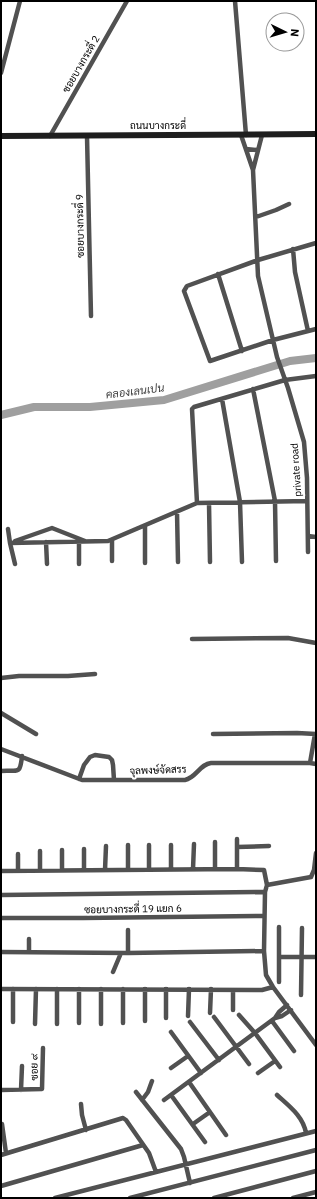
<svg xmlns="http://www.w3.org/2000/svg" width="317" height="1199" font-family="'IBM Plex Sans',Sarabun,sans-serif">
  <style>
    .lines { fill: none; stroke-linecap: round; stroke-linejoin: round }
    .river { stroke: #9f9f9f; stroke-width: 8 }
    .street { stroke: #515151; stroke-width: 4.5 }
    .secondary { stroke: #1e1e1e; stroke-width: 6 }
    .labels { text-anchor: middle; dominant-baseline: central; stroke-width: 4; stroke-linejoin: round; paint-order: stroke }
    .street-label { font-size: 10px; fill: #000; stroke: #fff }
    .water-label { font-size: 11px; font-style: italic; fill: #404040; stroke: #fff }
  </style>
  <rect width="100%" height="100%" fill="#fff"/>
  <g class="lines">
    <path class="river" d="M1 415 34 407H90L164 400 290 361 316 358"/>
    <path class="street" d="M235 1 246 135
      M1 73 20 1
      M241 135 253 170
      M262 135 253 170 258 276 277 357 288 388 304 442 307 478 308 552
      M50 136 127 1
      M87 136 91 316
      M246 149 257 150
      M256 217 276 210 289 204
      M316 243 258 260 187 286 184 291 210 361 273 340 316 329
      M293 249 295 272 308 331
      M218 274 242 351
      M253 389 275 501 276 561
      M222 399 240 502 242 562
      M197 503 192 409 194 407 285 380 316 376
      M209 503 210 562
      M177 512 178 562
      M145 526V563
      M8 529 10 543 15 564
      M308 536 316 537
      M112 540V561
      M15 541 52 528 85 541
      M46 542 47 564
      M10 543 108 541 197 503 307 501
      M79 564V542
      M192 639 288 638 316 643
      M1 678 19 676H68L95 674
      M1 713 36 734
      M213 734 297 733 316 734
      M1 749 82 780H185C196 778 200 764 211 763H310L316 764
      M310 763 315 734
      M1 771C17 769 20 777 22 756
      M79 779 84 765 90 757 95 755 109 757 112 760 113 765 114 780
      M237 839V869
      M215 842V869
      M149 845V869
      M237 847 269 846
      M84 849V870
      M62 850V870
      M171 869V845
      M193 869 194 844
      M40 870V851
      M105 870 106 846
      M128 870V845
      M1 871 237 869 264 870 267 885 265 892 264 951 266 975 273 987 316 1045
      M18 871V854
      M267 885 311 877 314 870 316 853
      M1 895 265 892
      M1 918H83L264 916
      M128 930V953
      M29 939V952
      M1 952 128 953 264 951
      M279 957H316
      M113 972 121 953
      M279 982V927
      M1 989 262 990 273 987
      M166 989V1018
      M301 995 302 928
      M233 1010V990
      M210 1013 211 989
      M239 1015 255 1033 280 1067
      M188 1016 189 989
      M214 1017 249 1064
      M275 1018 279 1012 287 1005
      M145 1021V989
      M272 1021 294 1051
      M13 1022V989
      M190 1022 219 1060
      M79 1023V989
      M123 1023V989
      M35 1024 36 989
      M57 1024V989
      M101 1024V989
      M171 1032 201 1073
      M171 1068 188 1056
      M258 1073 275 1061
      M189 1082 226 1135
      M1 1090 42 1089 43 1048
      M21 1090 22 1066
      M136 1092 181 1149 184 1157 190 1183
      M171 1095 205 1142
      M277 1095C289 1106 303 1116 306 1133
      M142 1100 148 1092 152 1081
      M164 1100 275 1018 282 1016 291 1010
      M81 1104 82 1115 86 1130
      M2 1124 6 1153
      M193 1124 210 1112
      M1 1155 123 1118 126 1120 149 1153 156 1172
      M1 1186 143 1145
      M55 1198 316 1131
      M130 1198 316 1150
      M214 1198 316 1171
      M293 1198 316 1192"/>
    <path class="secondary" d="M1 136 316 134"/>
  </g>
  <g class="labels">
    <g class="street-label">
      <text transform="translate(81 64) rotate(-60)">ซอยบางกระดี่ 2</text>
      <text x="158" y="125">ถนนบางกระดี่</text>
      <text transform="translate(80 226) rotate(-91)">ซอยบางกระดี่ 9</text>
      <text transform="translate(296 470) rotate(-94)">private road</text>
      <text transform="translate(158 770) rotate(-2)">จุลพงษ์จัดสรร</text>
      <text transform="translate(133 909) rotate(-1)">ซอยบางกระดี่ 19 แยก 6</text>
      <text transform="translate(34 1067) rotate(-91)">ซอย ๙</text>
    </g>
    <g class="water-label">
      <text transform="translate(135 391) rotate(-7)">คลองเลนเปน</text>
    </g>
  </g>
  <rect width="317" height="1199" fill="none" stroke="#000000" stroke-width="4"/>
  <g transform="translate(285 32) rotate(95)"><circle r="19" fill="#ffffff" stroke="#999999"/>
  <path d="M0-3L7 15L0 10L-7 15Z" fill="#000000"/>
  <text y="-6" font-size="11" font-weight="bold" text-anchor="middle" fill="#000000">N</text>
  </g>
</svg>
